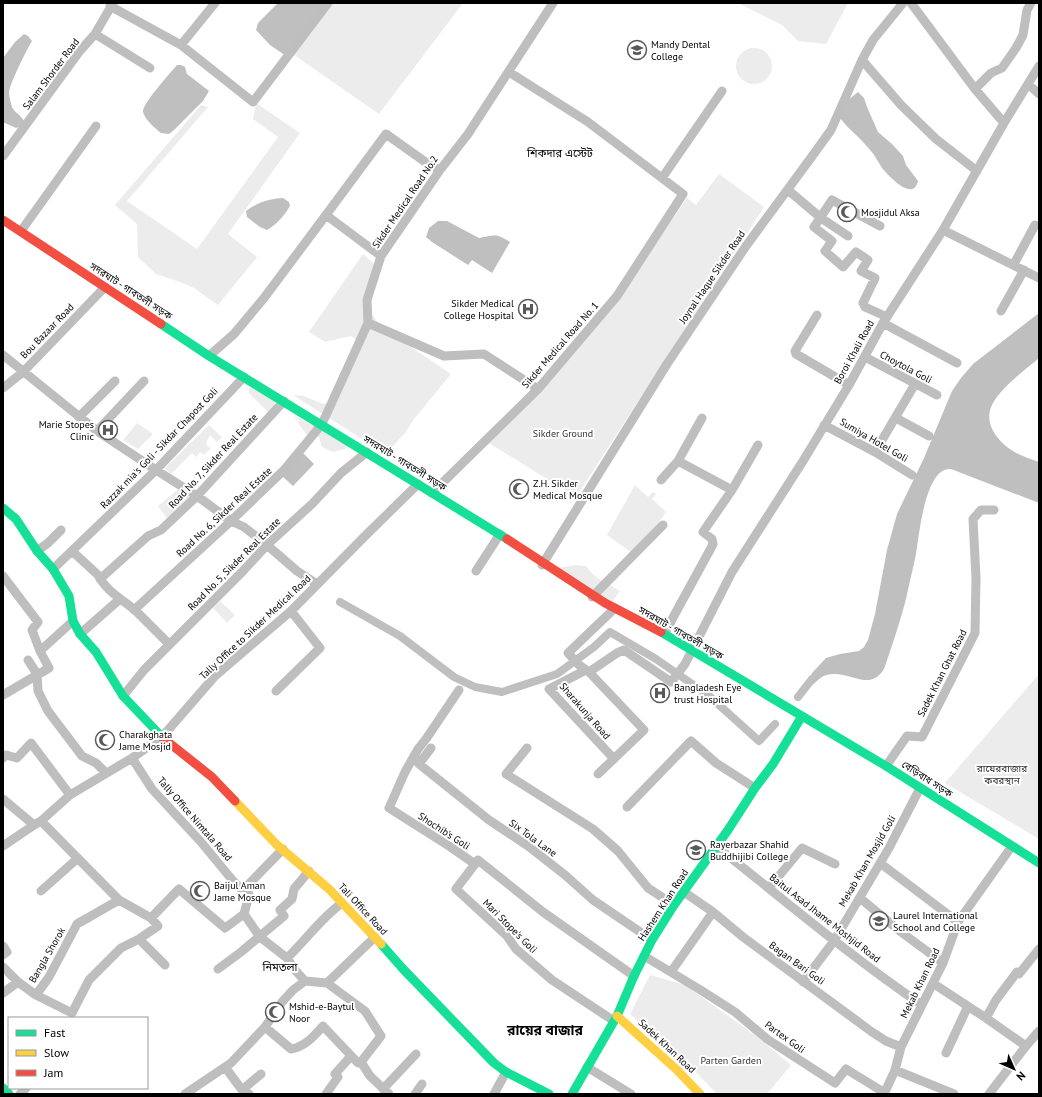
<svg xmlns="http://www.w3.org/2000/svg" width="1042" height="1097" font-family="'PT Sans','Noto Sans Bengali',sans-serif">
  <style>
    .green { fill: #ececec }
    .water { fill: #bfbfbf }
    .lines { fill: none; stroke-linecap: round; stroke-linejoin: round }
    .canal { stroke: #bfbfbf; stroke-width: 8 }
    .street { stroke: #bebebe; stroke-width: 9 }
    .fast { stroke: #16e098; stroke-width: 9 }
    .slow { stroke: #ffcf43; stroke-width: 9 }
    .jam { stroke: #f24e42; stroke-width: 9 }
    .labels { text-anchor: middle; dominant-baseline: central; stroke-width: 4; stroke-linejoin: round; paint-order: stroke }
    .poi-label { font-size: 10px; fill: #000; stroke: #fff; text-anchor: start }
    .street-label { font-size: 10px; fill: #000; stroke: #fff }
    .park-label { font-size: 10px; fill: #333; stroke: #fff }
    .neighbourhood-label { font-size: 11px; fill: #000; stroke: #fff }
    .district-label { font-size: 14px; font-weight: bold; fill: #000; stroke: #fff }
  </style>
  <rect width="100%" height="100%" fill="#fff"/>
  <path class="green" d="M333 3H463L379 114 294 55Z
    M738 3H848L826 44 798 41 782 25Z
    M736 66a18 18 0 1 1 36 0a18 18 0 1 1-36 0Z
    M256 103 300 133 228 234 257 257 218 305 194 288 180 282 156 274 138 257 137 224 115 205 201 105 208 107 127 201 197 249 278 137 253 119Z
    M719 174 764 207 576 497 489 443 644 260 687 198 696 205Z
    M363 254 376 266 362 304 369 310 380 326 451 374 414 419 405 433 392 447 384 450 378 449 293 395 304 396 323 404 331 403 362 344 351 336 325 342 309 332Z
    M249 388 276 399 271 415 249 393Z
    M291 415 347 441 345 449 333 452 322 447 319 437 307 435 298 423 299 421Z
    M137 423 153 434 138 449 123 440Z
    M209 425 222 437 217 442 210 435 206 443 207 446 211 448 204 455 200 452 196 457 192 453 171 474 165 468Z
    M635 485 648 497 653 492 656 494 652 499 666 512 635 555 607 535Z
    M181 487 194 497 169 521 158 506Z
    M575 565 586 566C596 580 607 583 620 591L611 603 553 569Z
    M220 601 235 615 227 623 213 608Z
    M1039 674V839L945 783Z
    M650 975 685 985 756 1036 791 1065 767 1094H717L691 1067 630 1014Z"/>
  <path class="water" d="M278 3H325L286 56 270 45 256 30 258 23Z
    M24 34 28 36 32 41C26 51 11 81 9 92 9 96 11 103 12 107 15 113 21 115 24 121L21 126 16 128 5 123H3V58L15 42Z
    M177 65H181L185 67 187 74 209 91 203 101 174 130 169 134 161 133C156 129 143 118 143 111 144 102 170 73 177 65Z
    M858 92 864 98 867 107 878 132 892 144 903 156 906 165 918 181C913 203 888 175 882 168 878 162 875 155 870 150 861 138 849 130 840 118L848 100Z
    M283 198 289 202 290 206C284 216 277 224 267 230L260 227 247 217 246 211C258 202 269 199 283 198Z
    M438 221H447L479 238C495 235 496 233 510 242L492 273 472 260 468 265 432 242 426 237 429 228Z
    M1039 313V358C1025 370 1003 386 993 403 982 422 997 441 1013 451 1021 456 1031 459 1039 462V503L951 469C925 466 919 537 916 554 913 569 909 584 906 599 900 622 892 646 884 669 871 690 855 675 836 674 817 673 816 687 806 688L812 673 826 658 840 654 859 651 864 647 868 640 875 614 887 550 897 514 924 458 952 391 961 378 973 364Z
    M303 453 314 464 293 486 282 476Z"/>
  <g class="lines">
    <path class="canal" d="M340 602 400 636 454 677 475 687 502 692 557 674 594 647 610 632 656 659 708 695 759 741 775 724
      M798 697 812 679"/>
    <path class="street" d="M911 3 975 89 1004 123
      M110 6 181 45 253 102 328 3
      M95 34 150 68
      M181 45 215 3
      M862 60 901 105 936 139 977 171
      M1028 84 1039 94
      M975 89 991 73 1002 68 1016 48 1023 35 1027 10 1031 3
      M3 156 79 52 95 34 113 3
      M662 178 722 91
      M788 190 821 218 848 236
      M880 226 832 200 814 227 832 241 825 251 843 267 856 252 868 260 861 271 875 278 863 303 865 307 887 317
      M943 230 1039 278
      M21 231 96 126
      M381 256 326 215 386 134 431 166 440 170
      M1014 264 1035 225
      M1001 311 1024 270
      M817 315 795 351 796 354 849 385
      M368 323 444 356 484 354 538 389
      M883 323 957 363
      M3 355 97 431 156 470 197 496 231 521 244 527 267 545 297 571 317 584
      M209 356 234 334 264 298 326 215
      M865 357 937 395
      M3 388 23 372 105 287
      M79 417 115 381
      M896 418 929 436
      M824 425 875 452 912 475
      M97 431 144 381
      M875 452 915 384
      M678 461 732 490
      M661 480 678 461 702 418
      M432 493 538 389 617 296 683 194 588 122 509 72
      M37 551 48 543 61 530
      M72 551 98 575C106 591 123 600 136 611 147 622 158 633 169 644
      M542 565 667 364 746 246 813 155 831 130 862 60 873 40 903 3
      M53 569 156 470 244 377
      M476 571 500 534
      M3 576 38 622 32 630 40 651 49 668 3 695
      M100 579 148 536 161 530 197 496 284 401
      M592 597 663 525
      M134 610 231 521 284 470 322 424 368 323 367 300 381 256 440 170 468 134 553 3
      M80 634 120 599
      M664 634 711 548 713 544 712 539 703 532 732 490 758 445
      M40 651 73 621
      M28 660 37 674 38 691 48 711 82 756 96 763 106 773
      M586 670 549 689 614 759
      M589 672 617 653 624 650 671 682 685 664 732 572 803 461 849 385 883 323 943 230 1004 123 1039 66
      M459 690 426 739 418 749 405 772 389 808 449 846 475 864 478 860 543 912 634 976
      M276 691 320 648 291 611
      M123 696 144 670 243 571 267 545 312 504 341 473 367 452
      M431 748 419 764 489 820 528 846 565 875 593 900 652 940
      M527 748 506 774 593 829 618 851 648 888 674 905
      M3 758 6 755 17 758 31 743 70 795
      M132 758 152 789 201 842 234 882 240 888 247 886
      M886 766 907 736 922 737 975 633 976 578 973 519 981 510H994
      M598 774 644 730 589 672 579 665 568 653 615 608
      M3 799 34 825
      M627 807 691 741 716 763 755 788
      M41 821 119 900 151 918
      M3 846 34 825 41 821 70 795 132 758 162 737 215 676 291 611 365 536 418 484
      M716 846C784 900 850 956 922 1005
      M880 863 958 922
      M475 864 456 889 507 936 516 949 552 980 614 1021
      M769 888 802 848 835 864
      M41 891 78 858
      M684 892 713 912 743 937 872 1032 886 1041 901 1047
      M860 898 901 932 943 963
      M244 914 260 937 287 958 295 970 305 981
      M139 939 165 965
      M3 946 7 952 3 955
      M644 956 699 989 735 1012 767 1039 835 1083 846 1069 885 1093
      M287 958C306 940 321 918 342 903
      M3 967 18 982 36 995 72 1013 89 980 121 948 139 939 158 926 151 918 179 889 225 928 244 914 249 895 247 886 283 849
      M218 969 241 952 284 916 280 910 292 899 294 889 309 871
      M671 972 713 912
      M803 982 834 941 889 848 920 788
      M327 983 365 1011 381 1036 361 1062
      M934 984 986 1018
      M3 993 18 982
      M36 995 49 977 77 924 119 900
      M265 1027 291 1049C305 1047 314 1036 323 1026L358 1063 361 1062 370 1076 389 1094
      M1026 1046 986 1018 996 1000 1017 972 1019 974 1039 949
      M946 1053 968 1006
      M225 1067 242 1090 249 1094
      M587 1067 631 1094
      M895 1070 954 1094
      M383 1089 416 1054
      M242 1090 261 1074
      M20 1094 26 1088
      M185 1094 231 1063 265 1027 282 1002 293 990 305 981 327 983 375 937
      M326 1094 338 1077 335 1074 351 1056
      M415 1094 422 1084
      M494 1094 506 1072
      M884 1094 895 1070 901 1047 943 963 958 922 1012 846
      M989 1094 1026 1046 1039 1031"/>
    <path class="fast" d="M161 324 209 356 507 539
      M3 508 16 519 37 551 53 569 69 596 73 621 80 634 96 652 123 696 163 738
      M661 632 886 766 1039 863
      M381 944 404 970 494 1063 506 1072 549 1094
      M3 1088 9 1094
      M572 1094 617 1016 634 976 652 940 674 905 728 830 755 788 773 764 802 716"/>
    <path class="slow" d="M235 801 277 845 329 889 381 944
      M617 1016 677 1070 700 1094"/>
    <path class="jam" d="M3 220 161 324
      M507 539 605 603 661 632
      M163 738 212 777 235 801"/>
  </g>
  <defs>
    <symbol id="university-ring" viewBox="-11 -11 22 22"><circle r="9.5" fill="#fff" stroke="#595959" stroke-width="1.5"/><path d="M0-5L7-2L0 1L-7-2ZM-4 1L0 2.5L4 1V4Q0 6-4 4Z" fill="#595959"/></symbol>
    <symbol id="mosque-ring" viewBox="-11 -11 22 22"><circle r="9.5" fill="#fff" stroke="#595959" stroke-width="1.5"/><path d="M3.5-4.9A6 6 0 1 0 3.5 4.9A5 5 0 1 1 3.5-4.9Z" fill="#595959"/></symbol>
    <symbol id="hospital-ring" viewBox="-11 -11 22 22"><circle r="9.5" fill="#fff" stroke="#595959" stroke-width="1.5"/><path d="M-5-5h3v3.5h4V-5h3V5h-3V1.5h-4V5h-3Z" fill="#595959"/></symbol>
  </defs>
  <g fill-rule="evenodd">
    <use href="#university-ring" x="626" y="39" width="22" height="22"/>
    <use href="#mosque-ring" x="836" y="201" width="22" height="22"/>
    <use href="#hospital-ring" x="517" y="298" width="22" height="22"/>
    <use href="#hospital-ring" x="97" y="419" width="22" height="22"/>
    <use href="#mosque-ring" x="508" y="478" width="22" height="22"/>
    <use href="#hospital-ring" x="649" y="682" width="22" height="22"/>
    <use href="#mosque-ring" x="94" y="729" width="22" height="22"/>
    <use href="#university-ring" x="685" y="839" width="22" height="22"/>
    <use href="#mosque-ring" x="189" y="880" width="22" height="22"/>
    <use href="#university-ring" x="868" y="910" width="22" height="22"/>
    <use href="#mosque-ring" x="264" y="1001" width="22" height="22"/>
  </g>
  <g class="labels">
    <g class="poi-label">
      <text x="651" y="44">Mandy Dental<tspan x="651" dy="12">College</tspan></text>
      <text x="861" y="212">Mosjidul Aksa</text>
      <text x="514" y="303" text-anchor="end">Sikder Medical<tspan x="514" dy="12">College Hospital</tspan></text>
      <text x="94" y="424" text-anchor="end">Marie Stopes<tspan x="94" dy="12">Clinic</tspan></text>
      <text x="533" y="483">Z.H. Sikder<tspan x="533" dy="12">Medical Mosque</tspan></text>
      <text x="674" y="687">Bangladesh Eye<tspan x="674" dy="12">trust Hospital</tspan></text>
      <text x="119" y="734">Charakghata<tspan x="119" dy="12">Jame Mosjid</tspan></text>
      <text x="710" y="844">Rayerbazar Shahid<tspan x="710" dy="12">Buddhijibi College</tspan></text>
      <text x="214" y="885">Baijul Aman<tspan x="214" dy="12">Jame Mosque</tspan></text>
      <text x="893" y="915">Laurel International<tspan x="893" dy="12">School and College</tspan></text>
      <text x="289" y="1006">Mshid-e-Baytul<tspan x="289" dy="12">Noor</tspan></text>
    </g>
    <g class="street-label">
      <text transform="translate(51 74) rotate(-53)">Salam Shorder Road</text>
      <text transform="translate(405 202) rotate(-56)">Sikder Medical Road No.2</text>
      <text transform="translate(712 277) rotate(-56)">Joynal Haque Sikder Road</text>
      <text transform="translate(131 291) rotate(33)">সদরঘাট - গাবতলী সড়ক</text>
      <text transform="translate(47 331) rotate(-46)">Bou Bazaar Road</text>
      <text transform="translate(560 345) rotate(-49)">Sikder Medical Road No. 1</text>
      <text transform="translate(854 352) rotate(-61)">Boroi Khali Road</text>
      <text transform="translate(906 367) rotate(28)">Choytola Goli</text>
      <text transform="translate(874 440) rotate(30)">Sumiya Hotel Goli</text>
      <text transform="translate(159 448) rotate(-46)">Razzak mia's Goli - Sikdar Chapost Goli</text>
      <text transform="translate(213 461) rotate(-47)">Road No. 7, Sikder Real Estate</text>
      <text transform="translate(405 463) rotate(32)">সদরঘাট - গাবতলী সড়ক</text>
      <text transform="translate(224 512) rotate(-43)">Road No. 6, Sikder Real Estate</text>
      <text transform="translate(234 564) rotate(-45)">Road No. 5, Sikder Real Estate</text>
      <text transform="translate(255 627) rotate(-43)">Tally Office to Sikder Medical Road</text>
      <text transform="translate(681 633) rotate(30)">সদরঘাট - গাবতলী সড়ক</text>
      <text transform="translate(942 673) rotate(-63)">Sadek Khan Ghat Road</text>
      <text transform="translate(585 711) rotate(49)">Sharakunja Road</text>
      <text transform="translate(927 779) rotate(33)">বেড়িবাধ সড়ক</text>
      <text transform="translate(195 819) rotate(49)">Tally Office Nimtala Road</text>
      <text transform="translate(444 831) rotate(33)">Shochib's Goli</text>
      <text transform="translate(533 838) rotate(36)">Six Tola Lane</text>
      <text transform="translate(867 861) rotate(-60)">Mekab Khan Mosjid Goli</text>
      <text transform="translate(663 905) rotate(-57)">Hashem Khan Road</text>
      <text transform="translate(363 909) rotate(47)">Tali Office Road</text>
      <text transform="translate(825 918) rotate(38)">Baitul Asad Jhame Moshjid Road</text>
      <text transform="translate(510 926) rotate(45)">Mari Stope's Goli</text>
      <text transform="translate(47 955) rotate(-60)">Bangla Shorok</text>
      <text transform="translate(797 963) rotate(36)">Bagan Bari Goli</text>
      <text transform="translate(920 983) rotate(-64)">Mekab Khan Road</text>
      <text transform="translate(785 1037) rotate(36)">Partex Goli</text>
      <text transform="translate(667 1046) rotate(43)">Sadek Khan Road</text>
    </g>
    <g class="park-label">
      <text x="563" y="433">Sikder Ground</text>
      <text x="1002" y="768">রায়েরবাজার<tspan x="1002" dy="12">কবরস্থান</tspan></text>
      <text x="731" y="1060">Parten Garden</text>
    </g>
    <g class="neighbourhood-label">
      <text x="560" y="153">শিকদার এস্টেট</text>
      <text x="280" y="967">নিমতলা</text>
    </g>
    <g class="district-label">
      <text x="545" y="1030">রায়ের বাজার</text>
    </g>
  </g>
  <rect width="1042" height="1097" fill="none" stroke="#000000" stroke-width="8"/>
  <rect x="8" y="1017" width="140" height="72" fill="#ffffff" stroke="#999999"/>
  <rect x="16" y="1030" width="20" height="6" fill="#16e098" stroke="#999999"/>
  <text x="44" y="1037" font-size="12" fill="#000000">Fast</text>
  <rect x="16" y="1050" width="20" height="6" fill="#ffcf43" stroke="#999999"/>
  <text x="44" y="1057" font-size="12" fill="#000000">Slow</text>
  <rect x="16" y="1070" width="20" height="6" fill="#f24e42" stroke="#999999"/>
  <text x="44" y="1077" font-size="12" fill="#000000">Jam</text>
  <g transform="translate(1014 1069) rotate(135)" stroke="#ffffff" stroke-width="3" paint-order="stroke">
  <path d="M0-3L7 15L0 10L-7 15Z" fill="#000000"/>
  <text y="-6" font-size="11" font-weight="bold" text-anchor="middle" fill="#000000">N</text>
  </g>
</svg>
